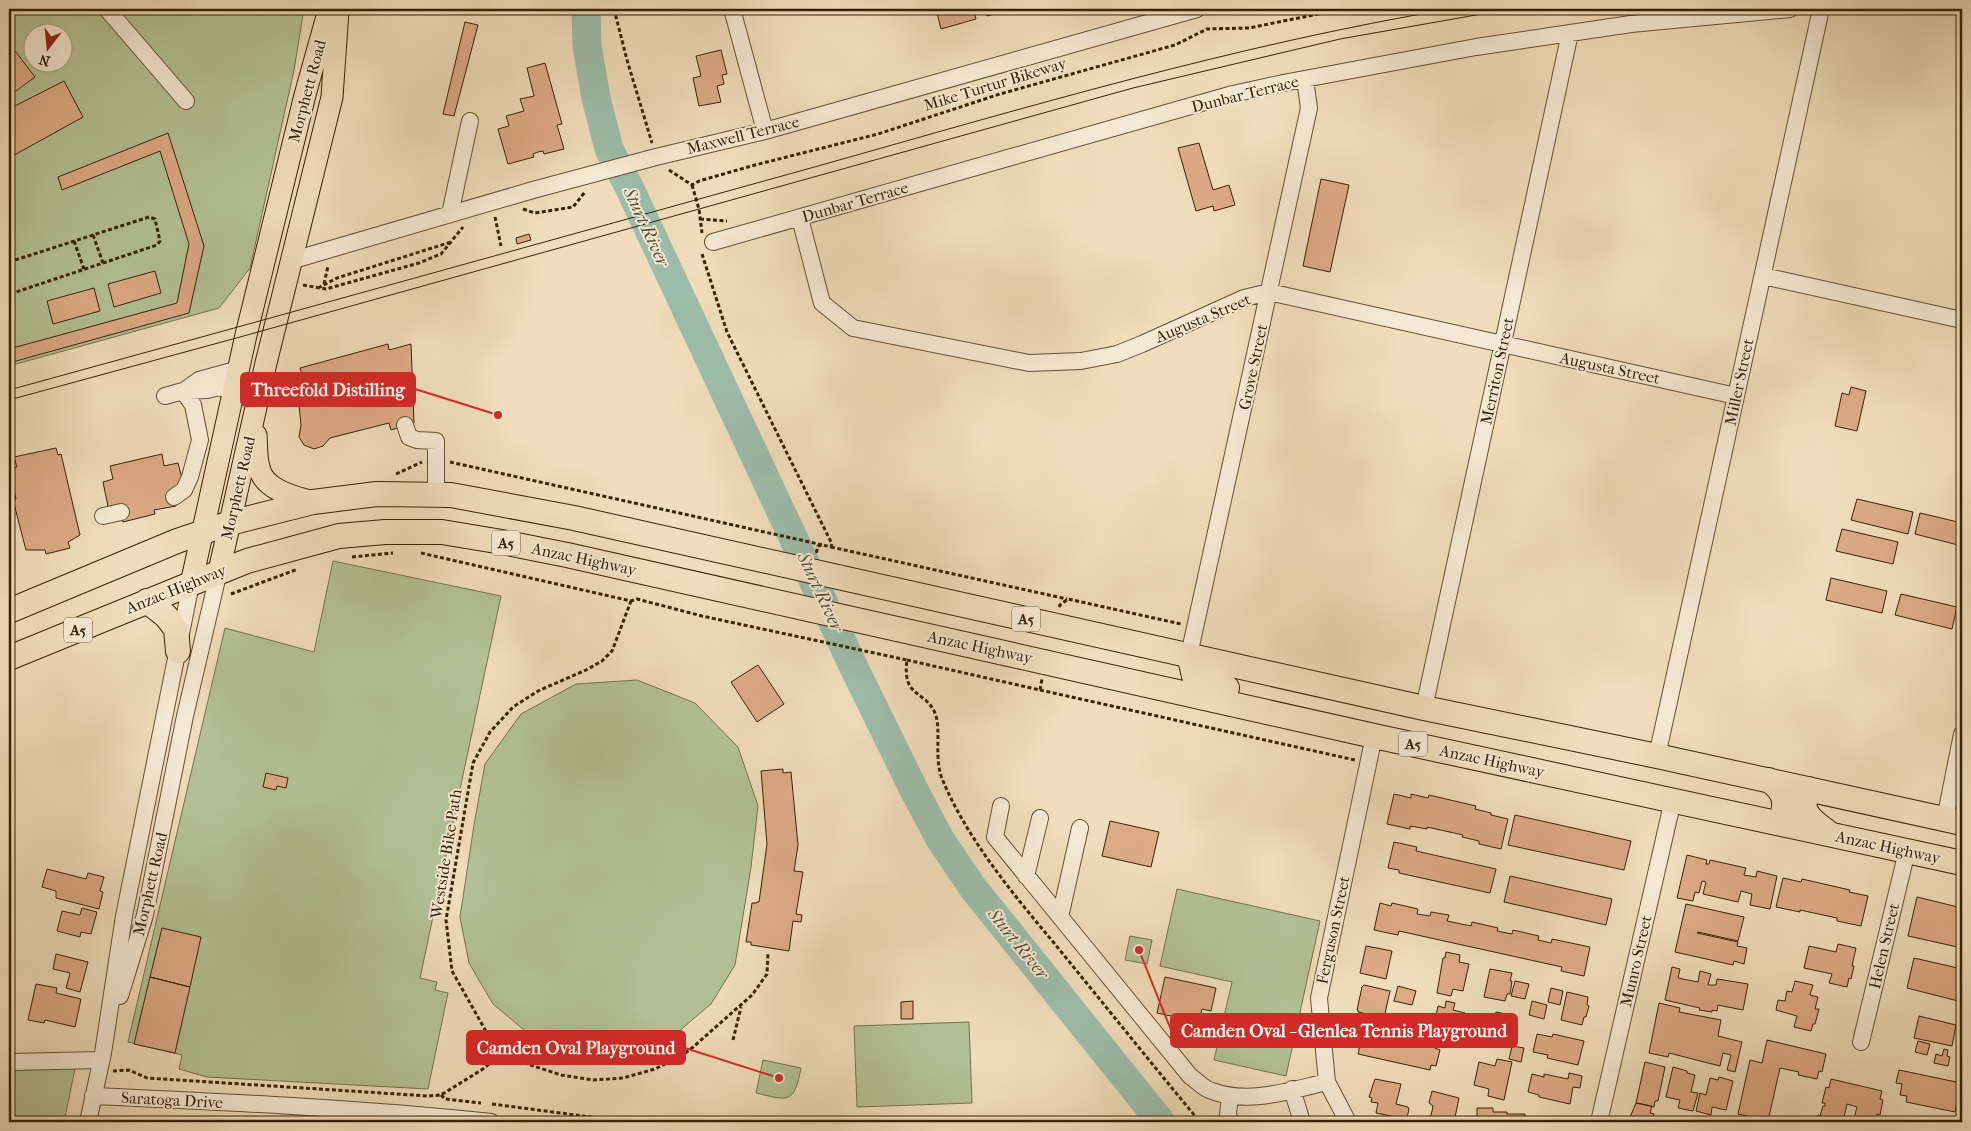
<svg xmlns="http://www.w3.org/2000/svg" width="1971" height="1131" font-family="'IM FELL French Canon',serif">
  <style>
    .green { fill: #b3c295; stroke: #76714d; fill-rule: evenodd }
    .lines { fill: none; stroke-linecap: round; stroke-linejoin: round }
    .river { stroke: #9cbdaa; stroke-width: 29 }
    .building { fill: #ddaa87; stroke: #382005 }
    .minor-casing { stroke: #664f32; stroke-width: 18 }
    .major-casing { stroke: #382005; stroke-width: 23 }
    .highway-casing { stroke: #382005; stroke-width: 26 }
    .path { stroke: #382005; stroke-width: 3; stroke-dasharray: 4 2.5; stroke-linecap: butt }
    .minor { stroke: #f6e9d3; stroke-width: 16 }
    .major { stroke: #f1ddbb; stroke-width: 21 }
    .highway { stroke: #f1ddbb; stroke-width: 24 }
    .tram { stroke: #382005; stroke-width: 1 }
    .labels { text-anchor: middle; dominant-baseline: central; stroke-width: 4; stroke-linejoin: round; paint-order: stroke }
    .shield { fill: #f6e9d3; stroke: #715c43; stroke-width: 1 }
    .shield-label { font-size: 15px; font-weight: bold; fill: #382005 }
    .street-label { font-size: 16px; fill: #382005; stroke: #f6e9d3 }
    .water-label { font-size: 18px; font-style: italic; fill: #564f37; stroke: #f6e9d3 }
    .leader { fill: none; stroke: #d62828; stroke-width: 2 }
    .callout-dot { fill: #d62828; stroke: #f6e9d3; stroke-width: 2 }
    .callout { fill: #d62828; stroke: #d62828; stroke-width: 2 }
    .callout-label { font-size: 18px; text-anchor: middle; font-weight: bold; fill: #fff }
  </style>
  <rect width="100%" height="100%" fill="#f1ddbb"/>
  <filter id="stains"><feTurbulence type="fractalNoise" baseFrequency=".004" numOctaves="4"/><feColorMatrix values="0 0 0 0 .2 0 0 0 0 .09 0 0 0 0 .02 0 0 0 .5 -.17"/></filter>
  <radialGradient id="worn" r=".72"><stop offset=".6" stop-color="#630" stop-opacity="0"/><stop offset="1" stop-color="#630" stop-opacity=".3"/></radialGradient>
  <path class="green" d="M9 9H304L294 70 250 268 219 308 9 366ZM32 32H62V62H32Z
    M333 561 501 596 420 978 437 982 435 990 448 993 428 1089 207 1077 179 1069 182 1055 128 1042 225 628 314 652Z
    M637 680 695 703 738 747 758 806 751 867 735 965 711 1004 672 1037 624 1053 573 1052 529 1034 493 1004 469 963 460 917 474 825 485 764 521 714 576 684Z
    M1177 889 1320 921 1286 1076 1214 1060 1232 982 1160 966Z
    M1130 936 1152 940 1147 964 1125 960Z
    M969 1022 972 1103 857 1107 854 1026Z
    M763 1060 801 1068C794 1104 789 1101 756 1093Z
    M76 1064 64 1122H9V1066Z"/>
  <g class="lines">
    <path class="river" d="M586 9 587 46 596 98 609 149 629 187 857 674 915 792 940 839 973 888 1161 1122"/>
  </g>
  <path class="building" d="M936 9H973L976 19 941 29Z
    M986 9H1013L987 16Z
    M465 22 478 25 454 116 443 114Z
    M9 43 35 77 9 96Z
    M721 50 727 74 722 75 724 84 717 86 721 102 699 106 693 78 701 76 696 56Z
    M545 63 562 124 557 125 564 149 544 154 543 151 538 152 533 154 534 157 508 164 498 129 509 126 506 116 524 111 520 99 534 96 527 68Z
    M64 81 83 117 9 158V109Z
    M168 133 204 246 189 313 9 363V349L177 303 189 244 160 151 62 190 58 177Z
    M1199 143 1213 190 1229 185 1235 205 1214 211 1213 206 1196 211 1178 148Z
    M1321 179 1349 185 1330 272 1303 266Z
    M529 234 531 240 517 244 516 238Z
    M155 271 161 293 114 307 108 284Z
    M94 288 100 311 53 324 47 301Z
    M388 344 389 350 411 344 414 423 391 430 389 423 330 438 323 446 314 449 304 445 299 437 301 425 297 385H305L300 368Z
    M1851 387 1866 391 1857 431 1835 426 1842 393 1849 395Z
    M56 448 58 455 61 454 80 535 68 542 70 548 46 554 45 550H26L13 500 16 499 9 469 17 467 14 457Z
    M162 454 164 466 178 463 184 486 172 489 176 506 154 510 155 514 123 522 120 509 109 511 103 482 113 479 110 466Z
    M1857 499 1913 512 1908 534 1851 520Z
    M1920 513 1962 523V546L1915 534Z
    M1842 529 1898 542 1893 564 1836 551Z
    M1831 578 1887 591 1882 613 1826 600Z
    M1901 594 1957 607 1952 629 1895 615Z
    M758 665 784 704 757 722 731 682Z
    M783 769V773L791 772 798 845 794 871 803 872 796 914 802 915 801 922 793 921 789 951 751 945V942H746L752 903H757V902H759L767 844 761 771Z
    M266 773 288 778 286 788 277 786 276 790 263 787Z
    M1394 794 1411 798V794L1428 798 1429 795 1476 806 1475 809 1491 813V815L1508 819 1501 849 1479 844V841L1462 837 1463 835 1427 827V829L1410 826V829L1387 824Z
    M1515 815 1631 841 1624 870 1508 845Z
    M1110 821 1159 832 1151 867 1102 856Z
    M1394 842 1417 847 1416 851 1496 869 1490 893 1399 873V870L1388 868Z
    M1687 855 1707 860 1706 864H1709L1710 860 1746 868 1744 875 1756 877 1757 871 1777 876 1770 909 1750 905 1752 894 1741 891 1738 902 1703 894 1706 882 1702 881 1699 893 1695 892 1693 901 1677 898Z
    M47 869 86 879 88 873 104 877 100 891 103 892 99 909 56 898V891L42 887Z
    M1510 876 1612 899 1606 925 1504 902Z
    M1783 878 1801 882 1802 879 1850 890 1849 892 1868 896 1861 926 1837 921V918L1800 910V912L1776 907Z
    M1917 897 1962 908V948L1908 936Z
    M1380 903 1391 906 1392 903 1418 909 1417 914 1430 916 1431 912 1449 915 1447 921 1471 926 1472 922 1498 928 1497 931 1512 934 1513 930 1539 936 1538 940 1551 943 1552 939 1590 947 1584 976 1561 971 1562 967 1399 931 1398 935 1374 930Z
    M1686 904 1744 917 1738 941 1698 932 1697 933 1738 942 1737 946 1747 948 1744 964 1734 961 1733 965 1675 952Z
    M82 908 97 912 91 934 81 932 80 937 57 931 62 911 80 915Z
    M162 928 201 937 190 987 150 977Z
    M1838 944 1856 948 1852 966H1854L1851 979 1849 978 1847 987 1829 983 1832 974 1804 968 1809 946 1836 952Z
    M1366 946 1392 951 1386 979 1360 973Z
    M1446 952 1460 955 1459 962 1469 964 1463 991 1453 989 1451 996 1437 993 1443 958H1445Z
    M56 954 88 962 80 992 66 988 70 973 53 969Z
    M1914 958 1962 969V1002L1907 988Z
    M1672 967 1680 969 1678 978 1698 982 1700 971 1711 974 1708 985H1716L1717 979 1748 984 1743 1010 1718 1005 1717 1011 1712 1010V1012L1699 1010 1700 1008 1665 1000Z
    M1490 969 1512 973 1510 981H1512L1510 994H1507L1505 1001 1484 997Z
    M150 977 190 987 175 1053 134 1044Z
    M1165 977 1216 988 1211 1011 1202 1009 1199 1022 1157 1013Z
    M1515 981 1529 984 1525 999 1511 996Z
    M1795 981 1813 985 1810 995 1818 997 1815 1009H1819L1815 1024H1813L1811 1031 1794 1027 1797 1016 1776 1010 1778 1000 1785 1001 1787 991 1792 992Z
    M36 984 57 988 56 993 81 999 75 1027 45 1020 44 1023 28 1020Z
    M1364 985 1390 991 1384 1018 1358 1012V1010H1357L1362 987Z
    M1398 986 1416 991 1412 1005 1394 1001Z
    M1551 988 1563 991 1560 1005 1548 1002Z
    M1567 992 1588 997 1587 1005 1589 1006 1586 1017H1584L1582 1025 1561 1020Z
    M913 1001V1019H901V1002Z
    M1446 1001 1455 1003 1453 1010 1465 1013 1459 1040 1447 1037 1445 1045 1428 1041 1430 1030H1433L1438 1006 1445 1008Z
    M1532 1001 1547 1005 1544 1019 1529 1015Z
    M1659 1003 1680 1008 1679 1012 1721 1020 1718 1036 1742 1042 1735 1072 1727 1070 1731 1055 1723 1053 1720 1066 1669 1053 1668 1057 1649 1053Z
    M1496 1012 1511 1015 1509 1022 1512 1023 1506 1047 1476 1041 1481 1016 1494 1019Z
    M1919 1016 1956 1025 1952 1046 1914 1038Z
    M1363 1031 1435 1048 1440 1050 1436 1066 1431 1065 1430 1070 1358 1054Z
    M1537 1034 1552 1037 1553 1034 1584 1041 1578 1065 1547 1058 1548 1055 1533 1052Z
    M1767 1040 1826 1054 1822 1072 1819 1071 1817 1079 1798 1075 1799 1072 1780 1068 1768 1121 1738 1114 1750 1060 1762 1063Z
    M1918 1041 1930 1044 1927 1055 1915 1052Z
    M1512 1046 1524 1048 1521 1062 1509 1059Z
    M1944 1049 1948 1050 1947 1056 1950 1057 1948 1066 1934 1063 1936 1054 1942 1056Z
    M1960 1058H1962V1068L1958 1067Z
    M1497 1059 1512 1062 1504 1100 1488 1096 1489 1089 1474 1085 1479 1062 1495 1066Z
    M1645 1062 1665 1067 1658 1101H1655L1654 1107 1636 1103Z
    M1673 1067 1687 1071V1073L1695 1075 1691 1092 1698 1093 1693 1111 1678 1108 1680 1100 1666 1097Z
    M1899 1070 1961 1083 1955 1112 1906 1102 1907 1096 1900 1095 1902 1084 1896 1083Z
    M1569 1073 1582 1076 1580 1088 1573 1087 1570 1104 1539 1097V1095L1528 1092 1532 1074 1544 1077V1074L1568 1079Z
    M1719 1077 1733 1081 1726 1110 1712 1107 1711 1115 1696 1111 1700 1093 1706 1095 1710 1078 1718 1080Z
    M1375 1079 1401 1084 1396 1104 1408 1107 1409 1109 1407 1118 1405 1119 1376 1113 1378 1103 1371 1102 1372 1098 1369 1097Z
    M1831 1079 1882 1091 1880 1099 1883 1100 1880 1115 1877 1114 1878 1122H1853L1857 1107 1847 1104 1843 1122H1816L1818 1115 1820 1116 1823 1106H1825V1103H1822L1826 1087 1829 1088Z
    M1432 1091 1459 1098 1454 1122H1425L1426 1119H1430L1432 1111 1433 1106 1429 1103Z
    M1636 1103 1652 1106 1650 1113 1654 1114 1652 1122H1628Z
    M1477 1108H1493V1112H1507V1114H1525V1119H1541V1122H1544H1477Z
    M1941 1120V1122H1904Z"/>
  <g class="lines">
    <defs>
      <path id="minor" d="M107 9 186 101
        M732 9 765 131
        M450 214 470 121
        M800 218 822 303 853 328 1029 363 1081 361 1117 354 1142 344 1244 298 1269 292 1736 396
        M713 242 1233 94 1283 83 1476 47 1631 24 1790 9
        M290 261 533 190 656 157 765 131 1197 9
        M1763 276 1962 320
        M185 390 199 380 239 369
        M165 396 183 391 207 390 219 387 226 389 233 396
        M405 425 409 437 417 440 436 441V495
        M174 497 184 490 190 477 200 440 193 405 183 391
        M103 516 121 512
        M1189 655 1309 108 1305 79
        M1424 708 1570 33
        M1657 756 1821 9
        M1001 806 995 837 1190 1076C1197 1081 1204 1089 1212 1091 1249 1105 1291 1090 1327 1082
        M1945 819 1962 734
        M1026 876 1040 818
        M1060 917 1080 828
        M120 996 145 915 185 716 219 571
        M1861 1042 1907 851
        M9 1062 101 1060
        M1292 1089 1302 1122
        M93 1096C226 1102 359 1108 491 1122
        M1230 1096 1228 1114 1230 1122
        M88 1122 103 1053 124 916 191 584
        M1348 1122 1327 1082 1319 998 1374 736
        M1599 1122 1673 800"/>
      <path id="major" d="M256 435C257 446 256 457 259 467 263 490 295 497 313 502
        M219 571 266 363 332 97 338 11
        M191 584 246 335 305 95 329 9"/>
      <path id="highway" d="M147 601 166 616 176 629 178 651
        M9 611 177 541 230 523 313 502 377 494 451 495 574 518 1424 708 1657 756 1962 823
        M1189 655 1194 676 1199 681 1227 688
        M9 658 247 561 339 536 385 532H442L502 542 567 555 1374 736 1962 863
        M1769 780C1787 794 1786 802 1781 823
        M1809 789C1796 812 1813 821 1830 834"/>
    </defs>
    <use href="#minor" class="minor-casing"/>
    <use href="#major" class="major-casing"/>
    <use href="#highway" class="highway-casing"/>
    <path class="path" d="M614 9 627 60 652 143
      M1313 9 1314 14
      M669 170 692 185 699 181 755 165 878 134 1000 94 1175 45 1207 29 1249 28 1343 9
      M692 185 699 209 702 233
      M523 209 535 213 573 207 585 192
      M495 217 501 246
      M700 219 727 221
      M93 235 103 263
      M74 241 84 269
      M702 254 727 332 832 544 831 547 823 545 818 546 816 554
      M9 262 149 217 155 219 160 241 157 245 13 293 9 291
      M324 284 328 266
      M303 285 326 289 419 263 441 254 463 227
      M318 288 337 278 451 242
      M450 462 823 545
      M396 474 422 462
      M831 547 1067 599
      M421 553 631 601 637 599 702 616 907 660C902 698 924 689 935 713 942 730 933 759 943 781 968 840 1013 894 1054 943 1103 1003 1151 1063 1200 1122
      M352 557 393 553
      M231 594 298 569
      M1059 607 1060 605 1068 599 1181 624
      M907 660 1040 690 1042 679
      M1040 690 1355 760
      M733 1040 741 1007
      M492 1056 521 1062 561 1075 593 1080 623 1078 655 1069 681 1056 692 1048 752 995 767 974 768 953
      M113 1071 129 1070 147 1078 428 1096 441 1095 483 1069 489 1064 492 1056V1042L452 971 446 920 473 763 490 732 513 707 538 691 586 670 602 661 612 651 631 601
      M441 1095 445 1099 481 1103
      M492 1104 629 1122"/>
    <use href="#minor" class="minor"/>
    <use href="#major" class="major"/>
    <use href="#highway" class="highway"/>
    <path class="tram" d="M9 390C279 316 548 241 818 166 1027 107 1236 45 1450 9
      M9 400 240 337 1133 88 1340 39 1510 9"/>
  </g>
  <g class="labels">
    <g class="shield">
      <rect x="492" y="530.5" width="28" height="25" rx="4"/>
      <rect x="1012" y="606.5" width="28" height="25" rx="4"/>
      <rect x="64" y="617.5" width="28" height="25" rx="4"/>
      <rect x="1399" y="731.5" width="28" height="25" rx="4"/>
    </g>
    <g class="shield-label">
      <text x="506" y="543">A5</text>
      <text x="1026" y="619">A5</text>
      <text x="78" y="630">A5</text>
      <text x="1413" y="744">A5</text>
    </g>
    <g class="street-label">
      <text transform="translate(995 84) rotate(-17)">Mike Turtur Bikeway</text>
      <text transform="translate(307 91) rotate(-75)">Morphett Road</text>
      <text transform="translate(1245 94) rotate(-14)">Dunbar Terrace</text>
      <text transform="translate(743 135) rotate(-14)">Maxwell Terrace</text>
      <text transform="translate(855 202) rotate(-16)">Dunbar Terrace</text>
      <text transform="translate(1203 318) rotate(-23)">Augusta Street</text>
      <text transform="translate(1253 367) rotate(-78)">Grove Street</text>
      <text transform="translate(1610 368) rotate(12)">Augusta Street</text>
      <text transform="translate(1497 371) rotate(-78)">Merriton Street</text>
      <text transform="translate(1739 382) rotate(-78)">Miller Street</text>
      <text transform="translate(238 488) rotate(-77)">Morphett Road</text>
      <text transform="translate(584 559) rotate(12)">Anzac Highway</text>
      <text transform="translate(176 589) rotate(-22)">Anzac Highway</text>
      <text transform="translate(980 647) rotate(12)">Anzac Highway</text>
      <text transform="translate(1492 761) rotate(12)">Anzac Highway</text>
      <text transform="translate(1888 847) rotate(12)">Anzac Highway</text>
      <text transform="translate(446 854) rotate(-81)">Westside Bike Path</text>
      <text transform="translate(150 884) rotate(-77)">Morphett Road</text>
      <text transform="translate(1333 930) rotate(-78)">Ferguson Street</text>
      <text transform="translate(1884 946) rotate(-77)">Helen Street</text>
      <text transform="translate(1636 961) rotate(-77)">Munro Street</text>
      <text transform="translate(172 1100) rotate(3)">Saratoga Drive</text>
    </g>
    <g class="water-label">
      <text transform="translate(646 227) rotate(65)">Sturt River</text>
      <text transform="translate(820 592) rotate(65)">Sturt River</text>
      <text transform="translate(1018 944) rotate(51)">Sturt River</text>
    </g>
  </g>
  <path class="leader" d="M498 415L415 389M1139 950L1171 1030M779 1078L685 1048"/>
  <g class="callout-dot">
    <circle cx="498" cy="415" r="5"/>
    <circle cx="1139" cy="950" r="5"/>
    <circle cx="779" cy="1078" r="5"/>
  </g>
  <g class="callout">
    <rect x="241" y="373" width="174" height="33" rx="5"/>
    <rect x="1171" y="1014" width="346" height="33" rx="5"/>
    <rect x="467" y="1031" width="218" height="33" rx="5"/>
  </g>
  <g class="callout-label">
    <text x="328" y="396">Threefold Distilling</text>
    <text x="1344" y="1037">Camden Oval - Glenlea Tennis Playground</text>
    <text x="576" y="1054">Camden Oval Playground</text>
  </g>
  <rect width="1971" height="1131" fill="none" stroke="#f1ddbb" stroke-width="30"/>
  <rect x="10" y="10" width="1951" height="1111" fill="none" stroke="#382005" stroke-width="2.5"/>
  <rect x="15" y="15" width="1941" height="1101" fill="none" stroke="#382005"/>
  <g transform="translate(48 48) rotate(196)"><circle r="24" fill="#f6e9d3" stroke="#aa9981"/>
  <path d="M0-4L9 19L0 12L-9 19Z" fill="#8f2418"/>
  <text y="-8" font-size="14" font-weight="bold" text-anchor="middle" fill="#382005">N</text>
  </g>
  <rect width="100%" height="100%" filter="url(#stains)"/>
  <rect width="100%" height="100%" fill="url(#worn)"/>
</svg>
